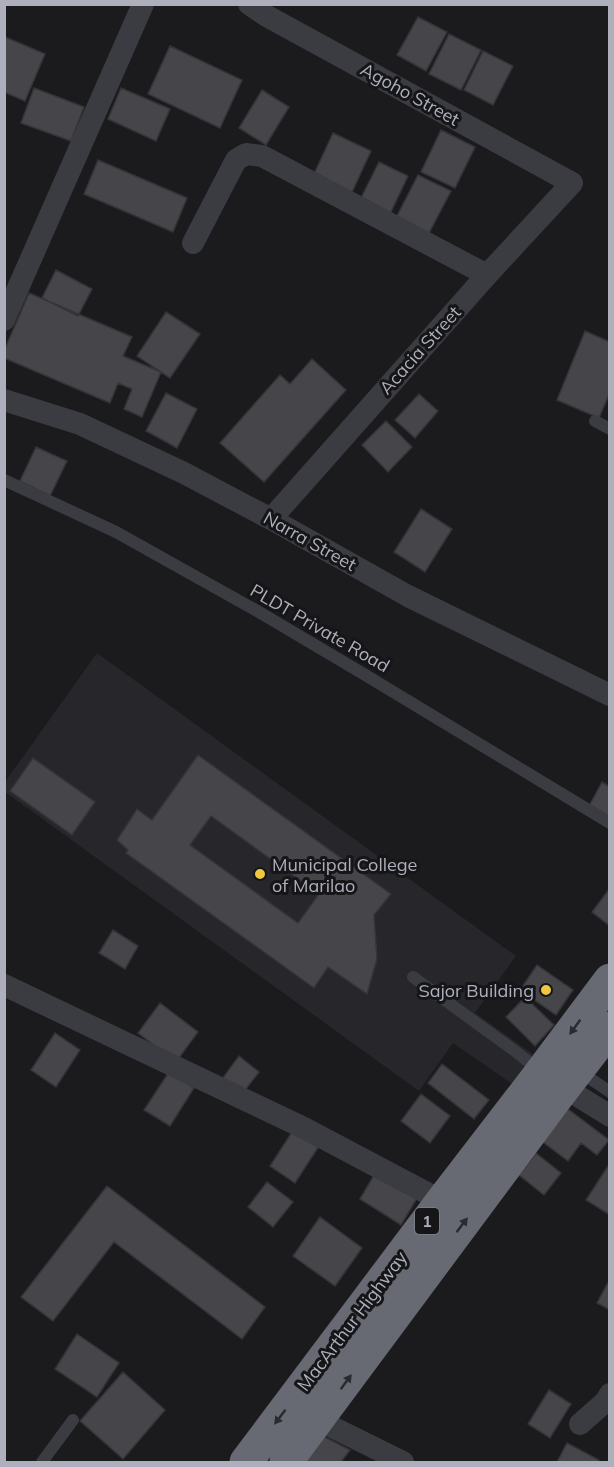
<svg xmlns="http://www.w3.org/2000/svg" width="614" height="1467" font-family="Mulish,sans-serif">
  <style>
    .built { fill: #27262a }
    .building { fill: #45454a; stroke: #353439; stroke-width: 1.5; fill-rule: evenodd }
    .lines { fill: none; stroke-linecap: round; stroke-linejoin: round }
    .lane { stroke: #3b3c42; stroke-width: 12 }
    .street { stroke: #3b3c42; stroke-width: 22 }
    .highway { stroke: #676973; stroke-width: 33 }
    .oneway { fill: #2a2a2f }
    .poi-dot { fill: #f0c83f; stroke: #161518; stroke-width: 2 }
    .labels { text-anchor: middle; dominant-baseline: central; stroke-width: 6; stroke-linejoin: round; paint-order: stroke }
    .shield { fill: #161518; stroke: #80828b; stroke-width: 1.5 }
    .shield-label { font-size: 16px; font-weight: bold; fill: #adb0bc }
    .street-label { font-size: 18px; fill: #adb0bc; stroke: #161518 }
    .poi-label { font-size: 18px; fill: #adb0bc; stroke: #161518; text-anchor: start }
  </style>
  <rect width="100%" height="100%" fill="#1b1a1d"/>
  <path class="built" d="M97 653 516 956 475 1013 533 1054 512 1084 453 1043 419 1091 5 792V782Z"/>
  <path class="building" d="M418 17 447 32 426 71 397 55Z
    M449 34 481 50 461 90 429 74Z
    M5 37 45 54 25 101 4 92Z
    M170 46 242 80 220 128 148 94Z
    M483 51 513 66 493 105 464 90Z
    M34 88 84 107 71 141 21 123Z
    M121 88 170 109 156 141 108 119Z
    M262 90 289 107 266 145 239 128Z
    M441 130 475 147 455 188 421 172Z
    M333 133 371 151 352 192 314 174Z
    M98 160 187 198 173 232 84 194Z
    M379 162 408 176 390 214 360 200Z
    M418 175 451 191 428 235 396 218Z
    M56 270 92 289 78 316 42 298Z
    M29 293 132 337 123 356 161 372 142 417 124 409 132 389 118 383 110 403 4 358V351Z
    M166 312 200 334 170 378 137 356Z
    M585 331 610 342V392L599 418 557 400Z
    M312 359 346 390 264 482 220 443 280 375 290 384Z
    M166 393 197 409 177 448 146 431Z
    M419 394 438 411 415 438 395 420Z
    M386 421 412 447 388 472 362 445Z
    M36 447 67 461 50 496 20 481Z
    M421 509 452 529 425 572 394 552Z
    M198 755 391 894 374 915 377 959 367 994 328 967 314 988 126 853 128 850 117 840 137 809 152 820ZM211 816 319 894 298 923 190 845Z
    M33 758 95 802 72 835 10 791Z
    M602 782 610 787V819L588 808Z
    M610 888V926L592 912Z
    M113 930 138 946 125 969 99 953Z
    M537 965 573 990 556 1015 520 990Z
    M525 997 554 1025 535 1046 506 1017Z
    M160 1003 198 1032 176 1062 138 1033Z
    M55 1033 80 1050 56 1087 31 1070Z
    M239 1056 259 1072 242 1094 222 1079Z
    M442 1064 489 1100 474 1119 428 1083Z
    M169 1072 194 1088 170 1126 144 1110Z
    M421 1094 450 1116 430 1143 401 1121Z
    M564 1106 609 1140 597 1155 581 1143 568 1161 539 1139Z
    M294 1129 319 1146 295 1183 270 1166Z
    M536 1153 561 1173 544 1195 519 1175Z
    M610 1163V1215L586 1200Z
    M377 1170 419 1195 401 1225 360 1199Z
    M267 1182 293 1202 273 1227 248 1207Z
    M107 1186 265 1307 242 1339 114 1242 53 1321 21 1297Z
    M320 1217 362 1248 335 1286 293 1256Z
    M610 1279V1310L597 1303Z
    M77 1334 119 1363 97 1397 55 1369Z
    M123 1372 165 1410 123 1459 80 1421Z
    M549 1390 571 1404 550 1438 528 1424Z
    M321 1435 350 1450 341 1462H302Z
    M567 1443 599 1460 598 1462H557Z"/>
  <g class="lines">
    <path class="lane" d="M595 421 610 429
      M4 480 116 532 259 612 367 676 610 823
      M413 977 515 1051 540 1071
      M579 1071 610 1092
      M42 1462 73 1420"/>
    <path class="street" d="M249 4 265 15 572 183 487 275 271 519
      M193 243 236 160 246 154 262 156 487 275
      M4 320 143 4
      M4 400 80 424 184 473 271 519 408 596 610 695
      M4 985 304 1128 442 1201
      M552 1080 610 1116
      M318 1420 403 1462
      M580 1424 605 1402 610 1394"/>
    <path class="highway" d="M246 1462 442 1201 532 1084 610 980
      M286 1462 554 1101 610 1028"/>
  </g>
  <defs><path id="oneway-solid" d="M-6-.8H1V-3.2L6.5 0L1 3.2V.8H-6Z" transform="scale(1.5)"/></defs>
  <g class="oneway">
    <use href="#oneway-solid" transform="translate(575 1027) rotate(126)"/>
    <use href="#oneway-solid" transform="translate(462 1225) rotate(-53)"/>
    <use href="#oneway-solid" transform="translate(346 1382) rotate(-54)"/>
    <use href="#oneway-solid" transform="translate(280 1417) rotate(127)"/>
  </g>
  <g class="poi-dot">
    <circle cx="260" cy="874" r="6"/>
    <circle cx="546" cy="990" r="6"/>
  </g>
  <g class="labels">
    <rect class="shield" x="415" y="1208" width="24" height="26" rx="4.5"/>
    <g class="shield-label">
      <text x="427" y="1221">1</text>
    </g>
    <g class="street-label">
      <text transform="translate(410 94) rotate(29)">Agoho Street</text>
      <text transform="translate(420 350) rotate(-48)">Acacia Street</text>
      <text transform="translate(310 541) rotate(29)">Narra Street</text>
      <text transform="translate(320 628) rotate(30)">PLDT Private Road</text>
      <text transform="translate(352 1321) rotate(-53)">MacArthur Highway</text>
    </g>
    <g class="poi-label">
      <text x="272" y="864">Municipal College<tspan x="272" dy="21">of Marilao</tspan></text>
      <text x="534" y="990" text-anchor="end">Sajor Building</text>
    </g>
  </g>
  <rect width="614" height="1467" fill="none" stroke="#adb0bc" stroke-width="12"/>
</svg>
